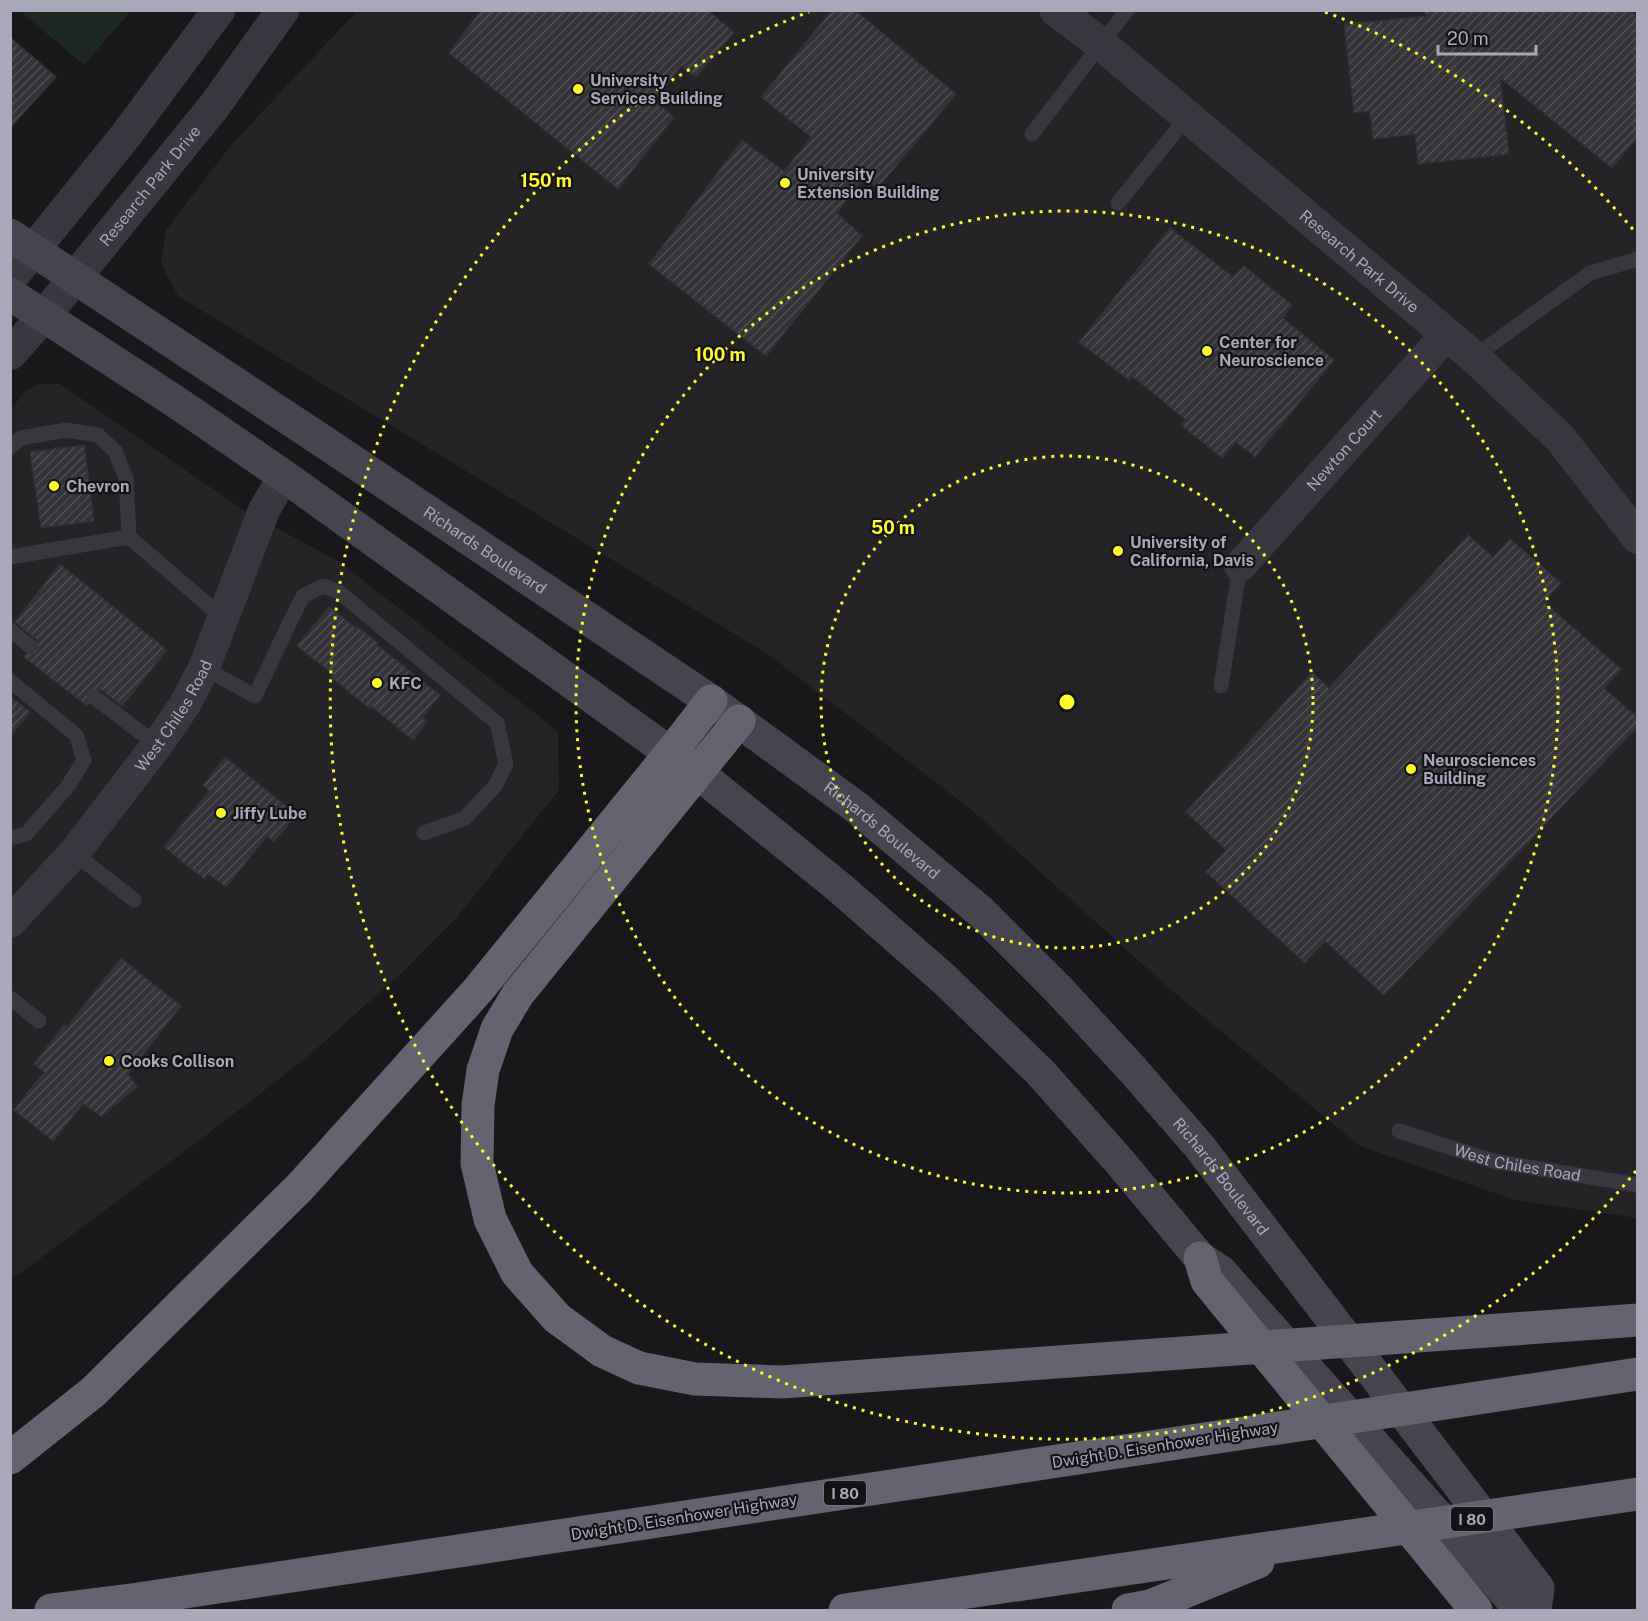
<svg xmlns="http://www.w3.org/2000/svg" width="1648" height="1621" font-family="'Public Sans',sans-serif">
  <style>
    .built { fill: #242326 }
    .park { fill: #1e2822 }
    .building { fill: url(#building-hatch); stroke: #323135; stroke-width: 1.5 }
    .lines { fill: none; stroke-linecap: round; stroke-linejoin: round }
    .service { stroke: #39373f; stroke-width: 15 }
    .minor { stroke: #39373f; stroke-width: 32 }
    .tertiary { stroke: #39373f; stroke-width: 33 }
    .secondary { stroke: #46454f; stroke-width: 33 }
    .motorway { stroke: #646370; stroke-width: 33 }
    .ring { fill: none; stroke: #fffc29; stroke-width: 3; stroke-dasharray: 3 6 }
    .poi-dot { fill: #fffc29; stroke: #131214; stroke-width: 2 }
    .labels { text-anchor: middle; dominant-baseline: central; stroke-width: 4.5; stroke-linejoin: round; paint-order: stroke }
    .shield { fill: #131214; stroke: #7b7b88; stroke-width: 1.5 }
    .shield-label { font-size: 15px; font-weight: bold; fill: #a8a8ba }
    .poi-label { font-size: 16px; font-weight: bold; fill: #a8a8ba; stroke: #131214; text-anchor: start }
    .street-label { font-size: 16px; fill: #a8a8ba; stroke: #131214 }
    .centre { fill: #fffc29; stroke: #131214; stroke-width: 3 }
    .ring-label { font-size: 18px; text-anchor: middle; font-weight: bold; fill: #fffc29; stroke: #131214; stroke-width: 4.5; stroke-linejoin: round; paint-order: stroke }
  </style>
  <defs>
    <pattern id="building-hatch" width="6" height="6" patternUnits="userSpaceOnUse" patternTransform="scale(1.5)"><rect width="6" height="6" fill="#353438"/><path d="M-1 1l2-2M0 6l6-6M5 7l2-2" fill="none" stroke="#4f4f53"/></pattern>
  </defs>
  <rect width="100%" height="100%" fill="#181719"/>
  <path class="built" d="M357 11H1637V1218L1515 1200 1360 1146 1170 989 968 807 769 655 178 296 161 263 166 230 232 144Z
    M38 384H60L245 511 338 561 558 731 559 790 458 916 406 969 306 1058 200 1140 11 1280V409L25 391Z"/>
  <path class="park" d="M20 11H131L84 65Z"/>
  <path class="building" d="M481 10H707L734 32 696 77 681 66 654 100 674 117 618 189 449 53Z
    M832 10H855L956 94 878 188 863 178 837 213 862 236 766 356 649 264 742 140 784 171 811 137 761 97Z
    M1421 10H1629L1638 17V136L1612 168 1500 78 1509 154 1418 164 1415 134 1373 139 1370 111 1354 113 1344 24 1428 16Z
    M10 37 56 77 10 128Z
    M1170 228 1233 277 1244 266 1292 305 1283 318 1334 360 1255 457 1236 442 1222 458 1181 425 1186 420 1132 376 1129 380 1079 342Z
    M84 445 94 521 41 528 30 452Z
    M1468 535 1493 557 1510 539 1561 583 1544 602 1621 669 1604 688 1638 718V726L1384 995 1325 941 1305 963 1206 872 1226 850 1186 812 1312 672 1329 688Z
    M60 564 167 650 122 706 100 689 87 706 24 657 37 640 15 622Z
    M329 607 356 628 357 626 378 643 377 645 440 695 422 718 427 721 413 740 372 707 370 709 331 677 333 674 297 646Z
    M10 696 30 712 10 736Z
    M225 757 296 814 274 842 267 836 226 887 208 874 204 879 164 847 209 791 203 785Z
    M121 958 181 1006 128 1074 137 1087 101 1116 83 1104 53 1141 14 1110 44 1072 34 1064 64 1025 67 1027Z"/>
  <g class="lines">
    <g class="service">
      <path d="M1032 134 1127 10"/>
      <path d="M1118 203 1188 116"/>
      <path d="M1474 357 1590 273 1638 259"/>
      <path d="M10 447 21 438 66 430 98 435 115 451 126 478 129 537"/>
      <path d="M10 557 129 537 222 617"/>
      <path d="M10 630 31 647"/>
      <path d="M204 668 255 696 287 628 303 596 323 586 339 592 497 723 506 764 495 786 465 818 424 833"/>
      <path d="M10 681 76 735 84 760 68 786 26 834 10 838"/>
      <path d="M1221 686 1240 566"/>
      <path d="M94 697 157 745"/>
      <path d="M74 853 134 900"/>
      <path d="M10 998 39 1021"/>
      <path id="s1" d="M1399 1131 1493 1161 1638 1185"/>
    </g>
    <g class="minor">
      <path id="s2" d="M1240 566 1447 334"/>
      <path id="s3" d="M10 922 74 853 157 745 184 706 204 668 264 510 284 476"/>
    </g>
    <g class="tertiary">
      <path id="s4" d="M1056 10 1102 45 1474 357 1560 438 1638 538"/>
      <path d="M10 279 126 135 219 10"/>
      <path id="s5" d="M10 354 44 316 215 105 283 10"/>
    </g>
    <g class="secondary">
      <path id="s6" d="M10 235 312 434 711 701 856 807 981 912 1059 990 1132 1069 1199 1146 1538 1588 1535 1610"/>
      <path d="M10 294 176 402 284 476 698 773 840 888 944 979 1040 1072 1119 1161 1200 1258 1221 1272 1514 1602 1530 1610"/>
    </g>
    <path class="motorway" d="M739 721 518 994 497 1029 483 1070 478 1105 477 1163 490 1219 517 1273 557 1318 602 1351 639 1368 695 1379 782 1382 1638 1320
      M1200 1258 1207 1281 1476 1610
      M10 1458 93 1392 300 1187 478 990 670 754 711 701
      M51 1610 138 1599 1638 1374
      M845 1610 1638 1494
      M1128 1610 1150 1606 1258 1562"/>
  </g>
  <g class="ring">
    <circle cx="1067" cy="702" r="246"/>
    <circle cx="1067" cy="702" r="491"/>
    <path d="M1636 1171A737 737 0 1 1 809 12M1325 12A737 737 0 0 1 1636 233"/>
  </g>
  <g class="poi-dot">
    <circle cx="578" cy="89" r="6"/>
    <circle cx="785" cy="183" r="6"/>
    <circle cx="1207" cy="351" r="6"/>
    <circle cx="54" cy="486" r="6"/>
    <circle cx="1118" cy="551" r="6"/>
    <circle cx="377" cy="683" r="6"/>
    <circle cx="1411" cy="769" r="6"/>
    <circle cx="221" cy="813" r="6"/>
    <circle cx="109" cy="1061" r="6"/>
  </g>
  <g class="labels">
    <g class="shield">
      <rect x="824" y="1481" width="42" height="24" rx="4.5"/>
      <rect x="1451" y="1507" width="42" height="24" rx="4.5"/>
    </g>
    <g class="shield-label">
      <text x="845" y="1493">I 80</text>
      <text x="1472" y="1519">I 80</text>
    </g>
    <g class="poi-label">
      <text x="590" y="80">University<tspan x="590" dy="18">Services Building</tspan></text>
      <text x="797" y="174">University<tspan x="797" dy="18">Extension Building</tspan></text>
      <text x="1219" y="342">Center for<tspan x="1219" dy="18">Neuroscience</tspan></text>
      <text x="66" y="486">Chevron</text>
      <text x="1130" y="542">University of<tspan x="1130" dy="18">California, Davis</tspan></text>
      <text x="389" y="683">KFC</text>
      <text x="1423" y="760">Neurosciences<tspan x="1423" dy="18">Building</tspan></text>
      <text x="233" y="813">Jiffy Lube</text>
      <text x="121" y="1061">Cooks Collison</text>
    </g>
    <g class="street-label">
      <text stroke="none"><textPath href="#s5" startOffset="219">Research Park Drive</textPath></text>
      <text stroke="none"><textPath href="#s4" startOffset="394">Research Park Drive</textPath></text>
      <text stroke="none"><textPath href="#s2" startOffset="156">Newton Court</textPath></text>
      <text stroke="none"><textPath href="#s6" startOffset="570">Richards Boulevard</textPath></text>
      <text stroke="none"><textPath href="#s3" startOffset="264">West Chiles Road</textPath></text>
      <text stroke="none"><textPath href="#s6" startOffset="1056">Richards Boulevard</textPath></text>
      <text stroke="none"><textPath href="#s1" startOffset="123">West Chiles Road</textPath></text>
      <text stroke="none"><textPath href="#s6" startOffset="1542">Richards Boulevard</textPath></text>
      <text transform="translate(1165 1445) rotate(-9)">Dwight D. Eisenhower Highway</text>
      <text transform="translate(684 1517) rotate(-9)">Dwight D. Eisenhower Highway</text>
    </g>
  </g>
  <circle cx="1067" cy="702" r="9" class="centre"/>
  <g class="ring-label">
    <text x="546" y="187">150 m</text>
    <text x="720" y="361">100 m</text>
    <text x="893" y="534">50 m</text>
  </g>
  <rect width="1648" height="1621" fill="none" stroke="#a8a8ba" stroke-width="24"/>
  <path d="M1438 45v9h98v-9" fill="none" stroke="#a8a8ba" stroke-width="3"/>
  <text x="1447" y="45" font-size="18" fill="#a8a8ba" stroke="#131214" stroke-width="4.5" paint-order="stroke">20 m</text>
</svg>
